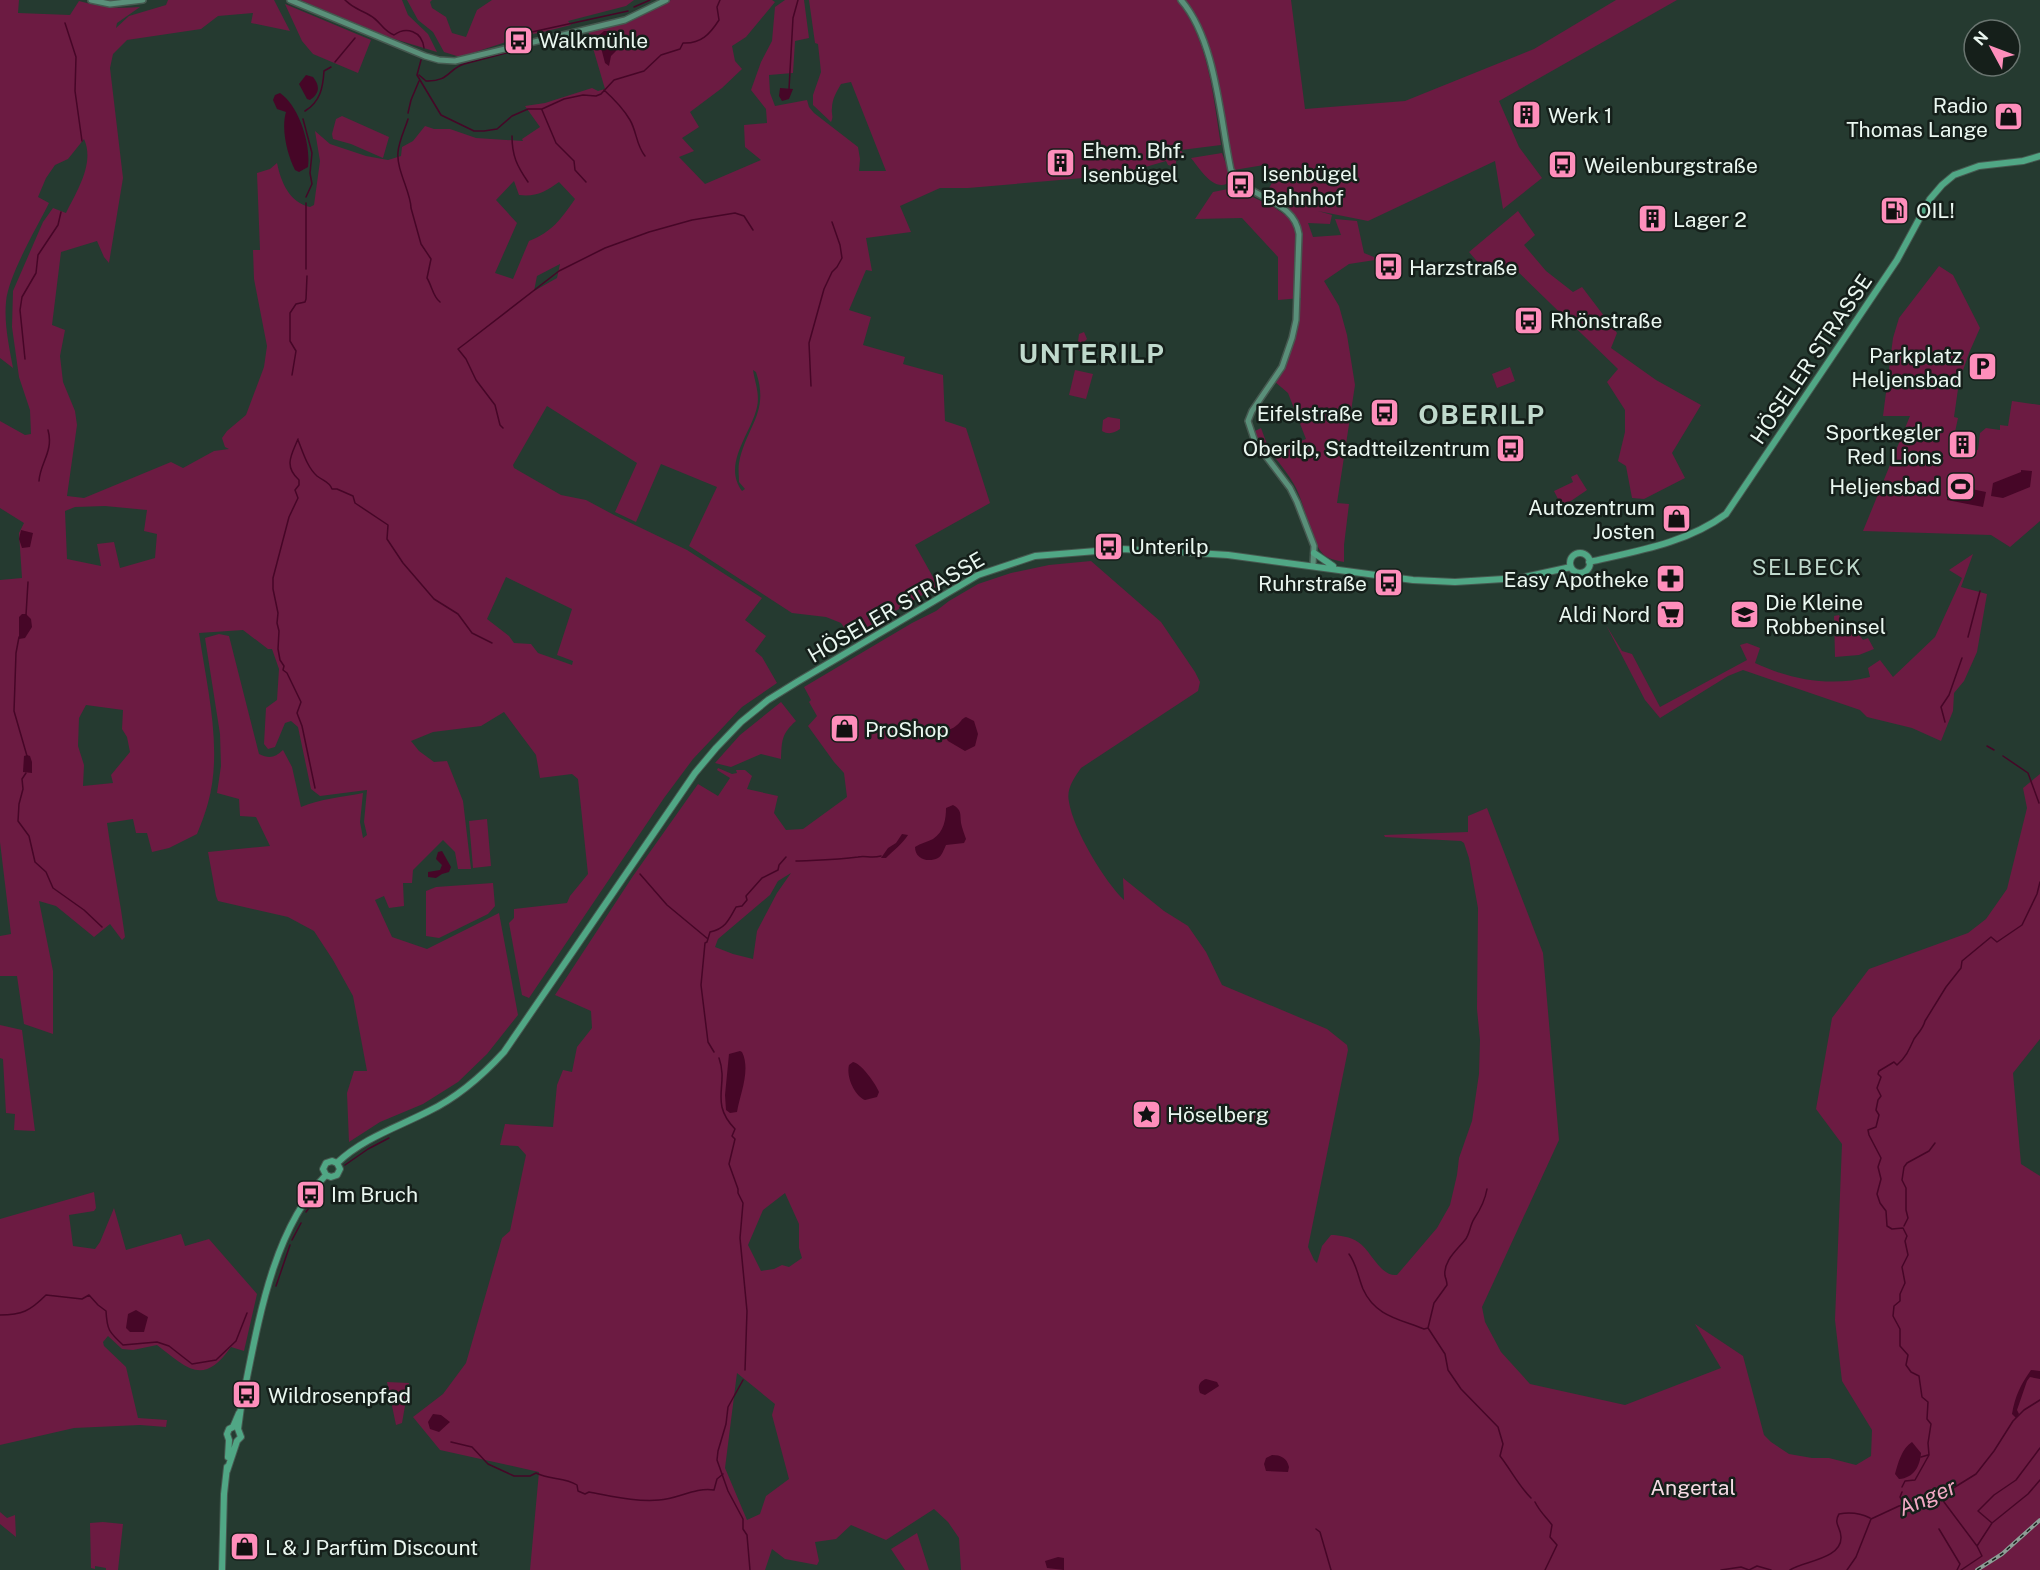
<svg xmlns="http://www.w3.org/2000/svg" width="2040" height="1570" font-family="'Public Sans',sans-serif">
  <style>
    .green { fill: #6c1b42; fill-rule: evenodd }
    .water { fill: #460627 }
    .lines { fill: none; stroke-linecap: round; stroke-linejoin: round }
    .stream { stroke: #460627; stroke-width: 1.5 }
    .secondary-casing { stroke: #465950; stroke-width: 8 }
    .primary-casing { stroke: #465950; stroke-width: 8 }
    .secondary { stroke: #5a907a; stroke-width: 5 }
    .primary { stroke: #50a785; stroke-width: 6 }
    .rail-casing { stroke: #8d9e96; stroke-width: 4 }
    .rail { stroke: #151f1a; stroke-width: 1.5; stroke-dasharray: 4.5; stroke-linecap: butt }
    .labels { text-anchor: middle; dominant-baseline: central; stroke-width: 5; stroke-linejoin: round; paint-order: stroke }
    .poi-label { font-size: 21px; fill: #eaf7f0; stroke: #151f1a; text-anchor: start }
    .street-label { font-size: 21px; fill: #eaf7f0; stroke: #151f1a }
    .park-label { font-size: 21px; fill: #f5dbe4; stroke: #151f1a }
    .neighbourhood-label { font-size: 22px; letter-spacing: 1.5px; fill: #bfd9cc; stroke: #151f1a }
    .water-label { font-size: 22px; font-style: italic; fill: #f2a9c4; stroke: #151f1a }
    .district-label { font-size: 27px; font-weight: bold; letter-spacing: 1.5px; fill: #bfd9cc; stroke: #151f1a }
  </style>
  <rect width="100%" height="100%" fill="#253a30"/>
  <path class="green" d="M0 0H19L18 13 70 15 79 1C100 7 118 9 140 7L117 23 116 28 129 16 166 5 168 0H274L290 31 251 23 253 13 218 16 201 29 127 40 113 54 110 68 123 178 109 263 104 257 97 241 61 252 52 325 65 330 60 356 63 382 75 411 77 425 67 496 84 498 171 462 183 468 214 451 229 449 225 447 222 438 227 431 246 415 264 367 267 346 254 279 253 250H260L257 173 270 169 277 163C281 182 289 202 310 207L314 205 320 161 315 131 330 144 366 156 388 160 401 156 402 147 413 141 425 126 434 129H450L476 138 523 141 522 139 540 127 525 106 545 103 592 88 598 91 605 89 588 31 631 21 671 0H772L775 2 746 37 732 46 735 61 742 69 722 88 690 112 699 127 682 138 694 151 679 157 705 184 761 160 745 147 744 125 767 123 766 109 751 90 761 62 772 41 775 7 785 0H804L809 38 795 41 793 73 769 75 770 93 775 106 807 100 809 107 814 113 858 147 860 159 859 171H886L851 82 841 84C837 91 832 99 832 108 831 114 834 116 831 122L813 105V95L821 72 818 44 815 43 809 0H1177C1209 40 1213 96 1221 145L1181 150 1184 155 1176 161V167L1168 165 1166 161 1118 175 968 188H940L900 206 911 232 866 238 872 271 866 270 849 310 871 317 863 345 905 357 903 364 943 375 945 421 966 428 990 503 915 545 938 586 851 637 841 623 826 617 792 613 689 546 717 487 661 464 636 522 615 512 637 463 547 406 513 465 514 468 561 495 586 500 614 515 687 550 762 598 745 620 766 636 755 651 762 657 777 683 742 707 693 759 664 798 529 998 522 995 509 923 514 918V909L567 903 570 896 588 874 578 779 572 774 540 778 536 755 504 712 481 726 433 732 411 741 419 751 434 762 447 761 463 801 471 869H458L455 852 443 840 413 870 412 883H403L404 906 389 908 384 896 375 900 392 937 427 949 499 913 518 1015 487 1054 458 1082 423 1104 380 1122 349 1142 347 1093 354 1071H367L353 996 333 960 314 931 288 917 218 901 216 896 208 852 270 846 256 817 240 816 239 799 217 793 221 766 220 734 205 638 219 634 229 636 259 754C269 759 275 758 283 750L292 767 301 807C320 799 343 797 363 793L360 822 363 838 367 835 364 822 367 790 320 796 311 789 298 727 291 721 285 723 275 747 268 749 264 744 266 708 277 700 279 669 272 649H268L243 630 199 633C207 688 223 749 208 803 205 814 201 824 197 834L169 848 152 852 147 833H136L133 819 107 823C112 861 120 899 125 937L122 940 110 924 94 937 56 906 39 901 53 971V1034L24 1024 17 976H0V936L11 934 0 842V580L22 578 19 533 24 523 0 508V421L25 435 31 434 30 410 19 377 12 327 13 291 43 222 53 208 66 213C77 191 95 163 84 139L68 159 55 165 46 178 38 197 49 203C36 229 8 276 6 302 4 324 9 346 13 368L0 358ZM514 181 519 195C536 197 545 192 559 182L575 199C561 219 552 232 529 241L513 279 495 273 517 223 496 200ZM560 264 557 278 534 291 537 276ZM753 370 756 372C770 413 746 426 739 463 738 469 739 476 739 482L745 489 742 491C722 464 751 434 757 407 760 394 755 383 753 370ZM105 506 147 510 144 531 157 534 155 558 120 568 114 542 97 544 101 566 67 559 65 511 75 507ZM506 577 572 609 557 655 573 661 572 665 538 653 531 644 514 643 509 636 487 619ZM86 705 123 710 122 729 127 737 130 752 111 775 113 783 83 786 84 765 78 746 79 718Z
    M300 0H402L408 15 428 34 437 52 391 38Z
    M407 0H432L430 2 432 8 446 17 452 33 466 37 477 10 492 0H634L626 6 568 21 571 25 539 33 517 36 503 43 460 57 444 52 433 32 418 20Z
    M1185 0H1291L1305 109 1405 101 1534 49 1616 0H1677L1499 101 1519 147 1542 178 1503 209 1495 161 1368 221 1318 211 1332 215 1330 224 1308 223 1313 237 1341 235 1335 219 1357 221 1364 253 1374 257 1375 260 1349 264 1324 281 1339 306 1347 335 1355 385 1337 503 1349 504 1344 545V562C1338 561 1328 559 1323 554 1311 542 1305 505 1296 488 1285 467 1268 450 1253 432L1261 428 1268 447 1274 451 1306 439 1288 393 1274 381 1282 367 1301 298 1278 300V257L1242 218 1195 219 1213 192 1233 188 1272 206 1285 215 1289 205 1267 192 1274 179 1264 165 1234 170C1225 127 1214 31 1185 0Z
    M285 4 371 40 358 73 313 54 302 41Z
    M342 116 389 137 383 158 351 144 333 139 332 134 336 119Z
    M1222 153 1232 180C1216 196 1200 169 1191 158Z
    M1518 211 1535 235 1524 245 1546 271 1573 292 1582 287 1617 333 1611 348 1656 380 1701 405 1672 453 1685 478 1644 499 1632 498 1626 466 1618 461 1625 432V410L1607 382 1618 369 1512 266 1488 274 1469 252Z
    M1939 266 1953 275 1980 328 1969 353 1959 382 1954 417 1958 418 1952 446 1978 450 1980 433 1986 428 2000 430V425L2008 426 2012 401 2040 405V521L2010 547 1991 535 1863 531 1910 416H1883L1893 338 1899 318Z
    M1084 332 1087 339 1084 342H1090L1093 349 1090 352 1084 354 1077 349 1079 334Z
    M1510 367 1515 381 1497 388 1492 374Z
    M1075 370 1093 374 1086 399 1069 395Z
    M1108 417 1120 419V429C1114 433 1109 435 1102 431L1103 420Z
    M1577 474 1587 490 1562 507 1554 491 1573 482 1571 477Z
    M1973 554 1961 587 1987 594 1977 652 1964 681 1954 693 1953 711 1941 741 1912 728 1867 717 1860 710 1743 670 1728 676 1660 718 1645 700 1606 625 1622 651 1632 654 1660 707 1747 660 1740 645 1747 643 1760 648 1755 663C1791 680 1831 687 1870 677L1868 668 1880 660 1893 677 1935 637 1962 578 1949 570Z
    M1091 561 1161 622 1195 672 1200 682 1198 691 1081 768C1074 778 1066 789 1069 802 1073 829 1105 882 1124 900L1123 878 1164 911 1188 926 1206 952 1222 985 1327 1029 1347 1045 1348 1050 1308 1247 1314 1260 1317 1263 1322 1246 1331 1235C1339 1235 1351 1237 1358 1242 1371 1250 1380 1277 1397 1275L1437 1228 1450 1205 1457 1175 1459 1158 1472 1121 1479 1074 1480 1040 1477 1009 1478 908 1469 858 1464 843 1461 841 1385 837 1384 835 1468 832V816L1487 808 1543 953 1559 1140 1482 1307 1485 1322 1501 1352 1530 1384 1625 1405 1721 1368 1695 1324 1743 1356 1764 1435 1771 1442 1789 1454 1812 1458H1829L1856 1465 1871 1456 1872 1430 1842 1381 1835 1320 1842 1144 1816 1109 1832 1018 1869 969 1968 933 1986 919 2007 889 2027 808 2023 788 2040 774V1039L2013 1073 2021 1164 2040 1176V1570H961L959 1538 948 1522 934 1509 886 1540 851 1525 836 1539 815 1542 819 1561 817 1565 785 1559 772 1549 765 1570H530L539 1472 440 1450 413 1417 443 1394 466 1363 502 1238 510 1231 526 1155 518 1146 500 1145 505 1124 553 1127 557 1085 563 1070 572 1072 577 1047 592 1028 591 1011 555 995 633 876 698 784 718 796 730 778 717 770 718 768 732 774 737 773 736 770H745L752 776 747 789 778 796 774 813 786 830 803 829 847 797 844 773 834 762 808 726 817 716 809 702 811 700 804 687 912 623 936 611 949 601 978 584 1011 573 1049 565ZM791 873 777 893 757 931 753 959 733 954 715 947 718 939 770 895 778 881ZM785 1193 799 1224V1248L802 1258 789 1267 782 1265 774 1269 761 1271 748 1245 763 1210ZM737 1373 775 1404 772 1415 789 1479 766 1496 760 1514 747 1520 725 1468Z
    M1839 615 1843 627 1851 623 1863 640 1868 638 1874 649 1859 655 1835 657 1834 616Z
    M781 702 796 721C781 734 782 741 781 759L761 754 731 767 715 763 740 735Z
    M487 819 491 866 473 868 469 821Z
    M493 883 495 906 488 914 439 938 426 936V891L436 887Z
    M0 1025 22 1030 35 1131 14 1130 15 1114 6 1113 3 1059 0 1058Z
    M94 1192 96 1208 94 1211 69 1215 73 1246 95 1249 100 1242 114 1208 126 1250 181 1234 185 1246 209 1239 257 1294 244 1351 231 1347C203 1387 187 1368 157 1345L133 1350 122 1349 108 1336 103 1342 104 1346 126 1367 138 1418 167 1420 166 1427 140 1425 74 1428 0 1445V1219Z
    M387 1382 409 1383 402 1423 396 1425Z
    M0 1512 7 1518 15 1515 16 1537 0 1524Z
    M103 1522 123 1524 118 1570H106V1568L95 1566V1569L91 1568 90 1523Z
    M917 1533 929 1570H905L891 1549Z"/>
  <path class="water" d="M604 31H610L616 51 611 56 609 66 605 63 598 36Z
    M306 75 313 77C320 86 320 93 310 100L307 99 299 84Z
    M780 88 793 89 789 99 782 101 779 96Z
    M280 93C299 106 311 144 308 167L299 172 295 170C287 154 281 129 286 112L277 109 273 100 275 95Z
    M2021 470 2032 471 2030 487 2003 498 1991 496 1993 483 2021 472Z
    M1952 474 1963 476 1962 487 1986 492 1983 507 1947 500Z
    M21 530 33 533 30 547 22 548 19 539Z
    M22 614H26L31 619 32 627 25 638 19 639V617Z
    M966 717 974 721 978 734 975 746 965 751 948 741 944 735C948 728 952 730 957 725 961 722 961 719 966 717Z
    M27 755 30 756 32 762V773L23 772 24 756Z
    M953 805C962 810 960 814 961 823 962 828 964 833 966 839L964 843 946 845C944 849 942 856 938 858 928 863 915 859 915 847 921 843 927 842 933 839 944 832 946 819 946 808Z
    M902 834 908 835C903 843 893 851 886 858H881L888 848 896 843Z
    M442 851 451 867 449 872 442 874 436 878 428 877V872L440 870 442 865 436 859 438 852Z
    M740 1051 742 1052C751 1070 740 1094 737 1112L730 1113 726 1110 725 1095 729 1054Z
    M853 1062C861 1063 876 1084 879 1092L877 1097 865 1100C854 1095 846 1076 849 1065Z
    M136 1310 148 1317 144 1332H130L126 1328 128 1314Z
    M2031 1370 2040 1371V1379L2030 1377 2027 1381 2017 1410 2019 1414 2016 1418 2012 1414C2015 1396 2021 1384 2031 1370Z
    M1206 1379 1217 1382 1219 1386 1205 1395 1200 1393C1197 1386 1200 1381 1206 1379Z
    M433 1414 441 1415 450 1422 439 1432 430 1429 428 1422Z
    M1912 1442 1921 1453C1920 1466 1914 1478 1899 1479L1895 1474C1898 1463 1902 1448 1912 1442Z
    M1272 1455C1281 1455 1287 1458 1289 1467L1288 1472 1266 1471 1264 1464 1266 1458Z
    M1058 1557 1064 1558V1570L1047 1568 1045 1561Z"/>
  <g class="lines">
    <path class="stream" d="M345 0C355 10 360 9 371 16 380 21 383 31 394 35 406 26 422 31 424 48
      M634 7 650 0
      M65 23 76 57 75 91 82 141
      M518 35 628 11
      M421 60 417 75 441 115 474 131H484L497 129 512 116 528 109H542L564 99 583 95 596 96 601 94 614 80 644 71 661 55 680 49 683 43C701 44 710 34 719 20L717 7 720 0
      M335 62 355 38
      M419 75 426 81C449 82 448 69 464 64 483 59 502 54 521 49
      M789 89 793 18 798 0
      M604 90C614 99 623 108 630 120 637 132 636 145 645 156
      M542 110 556 143 574 161 575 170 586 182
      M305 111C320 102 323 88 324 71L331 67
      M408 113 411 100 419 81
      M303 119 312 153 310 173 312 184 306 197
      M408 119C405 129 399 141 398 152 396 169 411 193 411 208L421 244 431 259 427 278C432 286 433 297 440 302
      M512 136C512 156 517 166 528 182
      M306 203V269
      M25 359 20 310 22 297 36 273 38 255 58 225 61 212
      M292 375 296 351 290 341V313L296 304 305 302 306 299 307 276
      M811 386 809 343 824 289 832 272 837 267 842 258 840 245 832 222
      M503 428 500 425 495 405 476 380 466 359 458 349 466 343 559 271 605 248 649 232 692 220 735 213 744 216 753 230
      M298 439C292 454 283 466 299 480V485L295 490 298 498 289 517 273 578V589L278 613 277 623 279 631 278 649 280 660 284 666 283 670 287 673 301 702 297 713 302 726 315 788
      M298 440C303 452 307 467 317 476 323 481 329 481 332 489H337L353 496 355 503 388 525 387 539 403 563 434 599 458 614 472 633 492 643
      M39 481C40 463 54 451 48 430
      M26 615 28 582
      M19 637 16 653 14 711 27 756
      M1968 637 1980 591
      M1945 722 1941 707 1949 695 1962 658
      M1987 746 1994 750
      M2003 756 2028 773 2039 803
      M26 773 22 779 23 789 19 804 18 821 29 836 35 862 46 872 53 888 84 910 102 927
      M796 861C817 860 837 860 858 857 866 855 870 859 881 856
      M640 874 667 905 708 939
      M714 1052 708 1042 701 985 705 943 707 942 710 932C725 929 729 920 736 907L742 906 747 900 746 896 762 878 778 870 779 865 786 857
      M719 1058C729 1086 709 1102 735 1129L732 1136 735 1139 729 1164 738 1189V1193L743 1203 740 1238 747 1311 745 1370
      M345 1165 368 1149 389 1138
      M1487 1189C1485 1201 1480 1210 1474 1219 1470 1225 1470 1234 1465 1240 1457 1250 1443 1261 1445 1276 1446 1279 1447 1282 1447 1285L1434 1303 1428 1328 1445 1354 1448 1370 1461 1389 1498 1427 1503 1444 1500 1456C1511 1470 1518 1485 1531 1498
      M306 1212 322 1190
      M1904 1226 1908 1218 1906 1210V1188L1902 1180 1904 1167 1907 1163 1929 1151 1935 1143
      M292 1240 301 1223
      M1349 1254C1357 1265 1358 1277 1363 1289 1375 1316 1399 1319 1424 1329L1428 1328
      M276 1286 290 1245
      M0 1315C22 1315 30 1311 46 1295L82 1299 89 1295 98 1305 106 1311C107 1330 109 1332 123 1345L157 1342 169 1346 192 1364 216 1360 236 1341 247 1313
      M743 1380 728 1407 726 1424 718 1451 717 1460 728 1491 743 1519V1529L747 1535 750 1570
      M451 1442 472 1447 488 1464 514 1476H530L536 1473C549 1480 565 1477 577 1485L578 1491 585 1494 589 1492C612 1496 636 1502 659 1500 678 1499 695 1487 714 1490L717 1479 723 1474
      M1921 1457 1928 1455
      M1902 1487 1905 1481 1915 1480 1929 1455 1928 1443 1931 1424 1927 1419 1928 1402 1922 1397 1919 1376 1911 1372 1906 1365 1908 1355 1900 1346V1329L1893 1316 1894 1306 1900 1301V1294L1905 1283 1902 1267 1908 1255 1905 1241 1907 1236 1903 1228 1892 1229 1887 1226 1886 1211 1880 1203 1877 1194 1881 1179 1878 1167 1881 1158 1869 1135 1868 1130 1876 1127 1879 1115 1876 1110 1878 1100 1881 1096 1877 1088 1881 1077 1878 1074 1879 1071 1894 1062 1897 1065C1906 1057 1909 1050 1914 1039 1918 1033 1923 1029 1925 1021L1946 987 1961 968 1962 961 1991 937 1997 942 2022 925 2037 894 2040 882
      M1902 1492 1900 1497 1904 1505
      M1943 1496 1944 1502 1977 1546
      M1535 1502C1540 1512 1546 1517 1552 1525L1550 1537 1557 1545 1545 1570
      M1992 1523 2028 1494 2040 1480
      M1316 1529 1320 1532 1331 1570
      M1939 1529 1960 1564 1957 1570
      M1721 1570 1741 1567 1749 1570 1757 1566 1771 1570
      M1790 1570C1804 1561 1842 1559 1841 1537 1841 1527 1833 1524 1839 1514 1850 1512 1860 1513 1870 1518
      M1847 1570 1856 1557 1871 1519 1899 1506 1942 1495 1976 1474 1994 1451 2013 1421 2024 1410 2040 1400
      M1961 1570 1982 1556 1977 1546 1992 1523 1978 1511 1994 1495 2016 1480 2040 1448"/>
    <defs>
      <path id="secondary" d="M91 0 110 4 143 0
        M290 0 425 56 439 60 455 61 625 20 666 0
        M1181 0C1216 40 1220 119 1231 170 1247 200 1294 198 1299 234L1296 320 1292 338 1282 367 1252 411 1248 421 1255 442 1290 488 1297 502 1314 546 1313 565"/>
      <path id="primary" d="M1314 553 1333 566
        M1570 563a10 10 0 1 1 20 0a10 10 0 1 1-20 0Z
        M1589 562C1637 551 1687 543 1726 514L1897 260 1930 199 1942 185 1954 175 1979 166 2023 161 2040 156
        M337 1163C363 1138 398 1127 429 1111 458 1097 482 1076 504 1052L695 773 716 748 741 722 768 700 797 682 978 575 1035 556 1121 549 1164 551 1228 555 1413 580 1455 582 1520 578 1571 567
        M326 1175 331 1177 337 1175 340 1169 337 1163
        M326 1175 323 1169 326 1163 332 1161 337 1163
        M228 1457 229 1440 227 1434 229 1429 233 1427 239 1413
        M227 1471 237 1441 241 1437 238 1429 241 1407C257 1331 270 1232 326 1175
        M222 1570 224 1494 227 1467"/>
    </defs>
    <use href="#secondary" class="secondary-casing"/>
    <use href="#primary" class="primary-casing"/>
    <use href="#secondary" class="secondary"/>
    <use href="#primary" class="primary"/>
    <defs>
      <path id="rail" d="M1977 1570 2002 1554 2040 1520"/>
    </defs>
    <use href="#rail" class="rail-casing"/>
    <use href="#rail" class="rail"/>
  </g>
  <defs>
    <symbol id="bus-square" viewBox="-11 -11 22 22"><rect x="-9" y="-9" width="18" height="18" rx="4" fill="#fe8ebb" stroke="#151f1a"/><path d="M-5-6H5V4H4V6H2V4H-2V6H-4V4H-5ZM-3.5-4V0h7V-4ZM-3.5 1.2v1.5H-2V1.2ZM2 1.2v1.5H3.5V1.2Z" fill="#111"/></symbol>
    <symbol id="building-square" viewBox="-11 -11 22 22"><rect x="-9" y="-9" width="18" height="18" rx="4" fill="#fe8ebb" stroke="#151f1a"/><path d="M-4-6H4V6H1V3H-1V6H-4ZM-2.5-4.3h1.7v1.8h-1.7ZM.8-4.3h1.7v1.8H.8ZM-2.5-1h1.7V.8h-1.7ZM.8-1h1.7V.8H.8Z" fill="#111"/></symbol>
    <symbol id="shop-square" viewBox="-11 -11 22 22"><rect x="-9" y="-9" width="18" height="18" rx="4" fill="#fe8ebb" stroke="#151f1a"/><path d="M-5-2.5h2.3a2.7 3.5 0 0 1 5.4 0H5L5.5 6h-11ZM-1.5-2.5h3a1.5 2.3 0 0 0-3 0Z" fill="#111"/></symbol>
    <symbol id="fuel-square" viewBox="-11 -11 22 22"><rect x="-9" y="-9" width="18" height="18" rx="4" fill="#fe8ebb" stroke="#151f1a"/><path d="M-5.5-6h7V0h2V4h1.3V-2.5L3-4.5l.8-.8L6-3V5H2.5V1h-1V6h-7ZM-4.2-4.7v3.2H.2V-4.7Z" fill="#111"/></symbol>
    <symbol id="parking-square" viewBox="-11 -11 22 22"><rect x="-9" y="-9" width="18" height="18" rx="4" fill="#fe8ebb" stroke="#151f1a"/><path d="M-3.5-5.5H1a3.5 3.5 0 0 1 0 7H-1V5.5H-3.5ZM-1-3.4V-.6H.8a1.4 1.4 0 0 0 0-2.8Z" fill="#111"/></symbol>
    <symbol id="stadium-square" viewBox="-11 -11 22 22"><rect x="-9" y="-9" width="18" height="18" rx="4" fill="#fe8ebb" stroke="#151f1a"/><path d="M0-5a6.5 5 0 1 0 0 10a6.5 5 0 1 0 0-10ZM-3.5-1.8h7v3.6h-7Z" fill="#111"/></symbol>
    <symbol id="pharmacy-square" viewBox="-11 -11 22 22"><rect x="-9" y="-9" width="18" height="18" rx="4" fill="#fe8ebb" stroke="#151f1a"/><path d="M-2-6h4v4h4v4h-4v4h-4v-4h-4v-4h4Z" fill="#111"/></symbol>
    <symbol id="supermarket-square" viewBox="-11 -11 22 22"><rect x="-9" y="-9" width="18" height="18" rx="4" fill="#fe8ebb" stroke="#151f1a"/><path d="M-6-5.5h2.5l.6 2H6L4.5 2H-2.5L-4.4-4H-6ZM-1.5 3.2a1.3 1.3 0 1 0 .1 0ZM3 3.2a1.3 1.3 0 1 0 .1 0Z" fill="#111"/></symbol>
    <symbol id="school-square" viewBox="-11 -11 22 22"><rect x="-9" y="-9" width="18" height="18" rx="4" fill="#fe8ebb" stroke="#151f1a"/><path d="M0-5L7-2L0 1L-7-2ZM-4 1L0 2.5L4 1V4Q0 6-4 4Z" fill="#111"/></symbol>
    <symbol id="sight-square" viewBox="-11 -11 22 22"><rect x="-9" y="-9" width="18" height="18" rx="4" fill="#fe8ebb" stroke="#151f1a"/><path d="M0-6L1.8-2.2L6-1.7L2.9 1.2L3.7 5.4L0 3.3L-3.7 5.4L-2.9 1.2L-6-1.7L-1.8-2.2Z" fill="#111"/></symbol>
  </defs>
  <g fill-rule="evenodd">
    <use href="#bus-square" x="502" y="24" width="33" height="33"/>
    <use href="#building-square" x="1510" y="98" width="33" height="33"/>
    <use href="#shop-square" x="1992" y="100" width="33" height="33"/>
    <use href="#building-square" x="1044" y="146" width="33" height="33"/>
    <use href="#bus-square" x="1546" y="148" width="33" height="33"/>
    <use href="#bus-square" x="1224" y="168" width="33" height="33"/>
    <use href="#fuel-square" x="1878" y="194" width="33" height="33"/>
    <use href="#building-square" x="1636" y="202" width="33" height="33"/>
    <use href="#bus-square" x="1372" y="250" width="33" height="33"/>
    <use href="#bus-square" x="1512" y="304" width="33" height="33"/>
    <use href="#parking-square" x="1966" y="350" width="33" height="33"/>
    <use href="#bus-square" x="1368" y="396" width="33" height="33"/>
    <use href="#building-square" x="1946" y="428" width="33" height="33"/>
    <use href="#bus-square" x="1494" y="432" width="33" height="33"/>
    <use href="#stadium-square" x="1944" y="470" width="33" height="33"/>
    <use href="#shop-square" x="1660" y="502" width="33" height="33"/>
    <use href="#bus-square" x="1092" y="530" width="33" height="33"/>
    <use href="#pharmacy-square" x="1654" y="562" width="33" height="33"/>
    <use href="#bus-square" x="1372" y="566" width="33" height="33"/>
    <use href="#supermarket-square" x="1654" y="598" width="33" height="33"/>
    <use href="#school-square" x="1728" y="598" width="33" height="33"/>
    <use href="#shop-square" x="828" y="712" width="33" height="33"/>
    <use href="#sight-square" x="1130" y="1098" width="33" height="33"/>
    <use href="#bus-square" x="294" y="1178" width="33" height="33"/>
    <use href="#bus-square" x="230" y="1378" width="33" height="33"/>
    <use href="#shop-square" x="228" y="1530" width="33" height="33"/>
  </g>
  <g class="labels">
    <g class="poi-label">
      <text x="539" y="40">Walkmühle</text>
      <text x="1988" y="105" text-anchor="end">Radio<tspan x="1988" dy="24">Thomas Lange</tspan></text>
      <text x="1548" y="115">Werk 1</text>
      <text x="1082" y="150">Ehem. Bhf.<tspan x="1082" dy="24">Isenbügel</tspan></text>
      <text x="1584" y="165">Weilenburgstraße</text>
      <text x="1262" y="173">Isenbügel<tspan x="1262" dy="24">Bahnhof</tspan></text>
      <text x="1916" y="210">OIL!</text>
      <text x="1673" y="219">Lager 2</text>
      <text x="1409" y="267">Harzstraße</text>
      <text x="1550" y="320">Rhönstraße</text>
      <text x="1962" y="355" text-anchor="end">Parkplatz<tspan x="1962" dy="24">Heljensbad</tspan></text>
      <text x="1363" y="413" text-anchor="end">Eifelstraße</text>
      <text x="1942" y="432" text-anchor="end">Sportkegler<tspan x="1942" dy="24">Red Lions</tspan></text>
      <text x="1490" y="448" text-anchor="end">Oberilp, Stadtteilzentrum</text>
      <text x="1940" y="486" text-anchor="end">Heljensbad</text>
      <text x="1655" y="507" text-anchor="end">Autozentrum<tspan x="1655" dy="24">Josten</tspan></text>
      <text x="1130" y="546">Unterilp</text>
      <text x="1649" y="579" text-anchor="end">Easy Apotheke</text>
      <text x="1367" y="583" text-anchor="end">Ruhrstraße</text>
      <text x="1765" y="602">Die Kleine<tspan x="1765" dy="24">Robbeninsel</tspan></text>
      <text x="1650" y="614" text-anchor="end">Aldi Nord</text>
      <text x="865" y="729">ProShop</text>
      <text x="1167" y="1114">Höselberg</text>
      <text x="331" y="1194">Im Bruch</text>
      <text x="268" y="1395">Wildrosenpfad</text>
      <text x="265" y="1547">L &amp; J Parfüm Discount</text>
    </g>
    <g class="street-label">
      <text transform="translate(1811 359) rotate(-56)">HÖSELER STRASSE</text>
      <text transform="translate(896 607) rotate(-30)">HÖSELER STRASSE</text>
    </g>
    <g class="park-label">
      <text x="1693" y="1487">Angertal</text>
    </g>
    <g class="neighbourhood-label">
      <text x="1807" y="567">SELBECK</text>
    </g>
    <g class="water-label">
      <text transform="translate(1927 1497) rotate(-23)">Anger</text>
    </g>
    <g class="district-label">
      <text x="1092" y="353">UNTERILP</text>
      <text x="1482" y="414">OBERILP</text>
    </g>
  </g>
  <g transform="translate(1992 48) rotate(311)"><circle r="28" fill="#151f1a" stroke="#6a7570" stroke-width="1.5"/>
  <path d="M0-4.5L10 22L0 15L-10 22Z" fill="#fe8ebb"/>
  <text y="-9" font-size="16" font-weight="bold" text-anchor="middle" fill="#eaf7f0">N</text>
  </g>
</svg>
